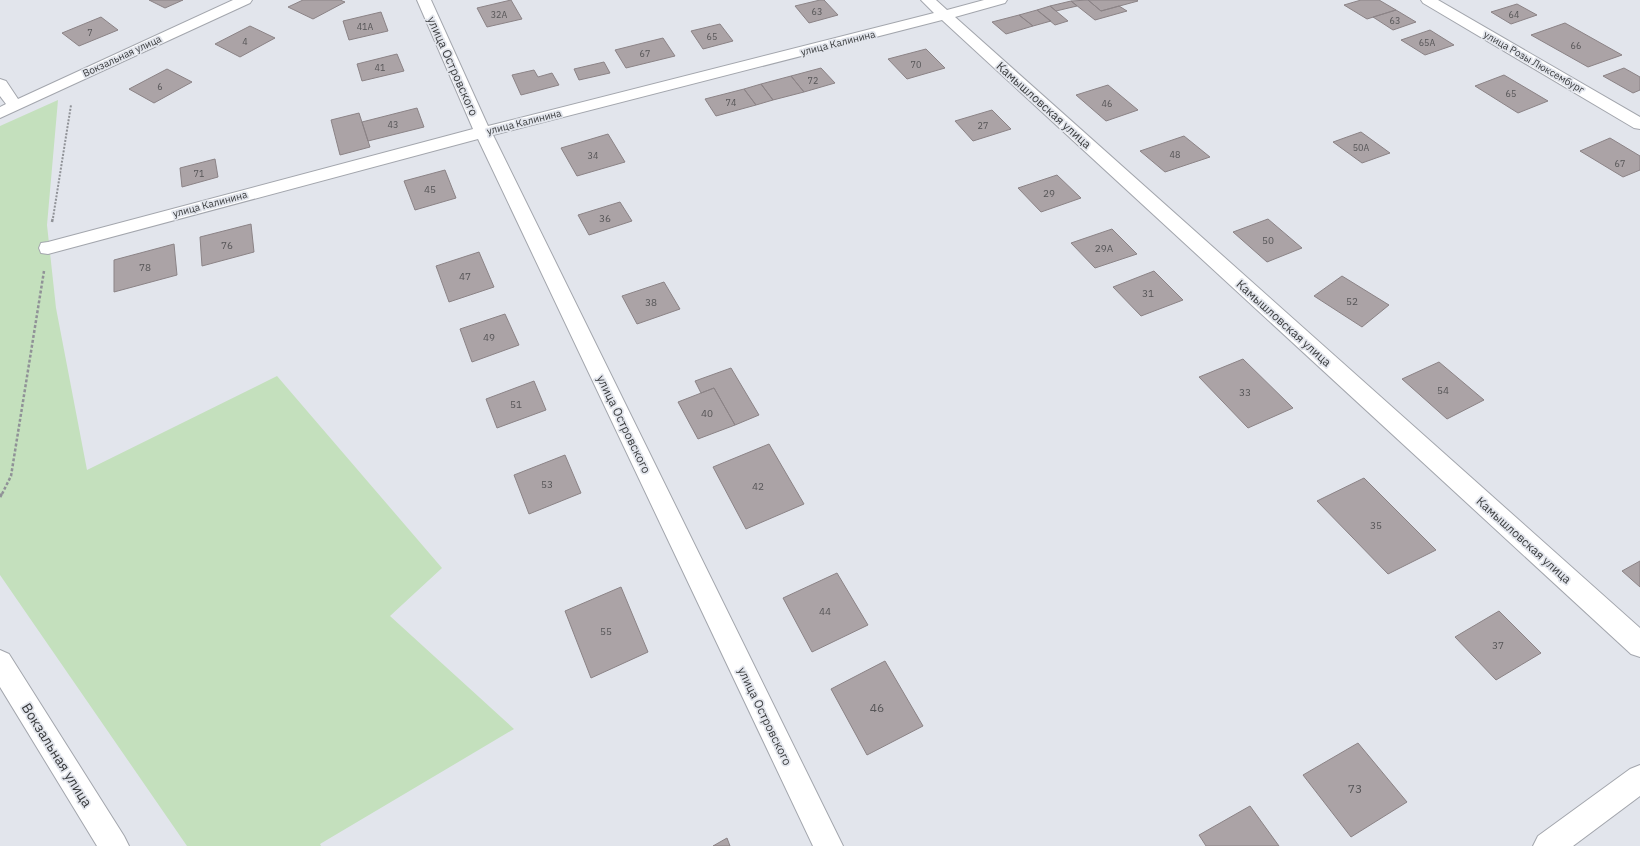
<svg xmlns="http://www.w3.org/2000/svg" width="1640" height="846" font-family="'IBM Plex Sans',sans-serif">
  <style>
    .green { fill: #c4e0bd }
    .building { fill: #aba3a6; stroke: #8b8386 }
    .lines { fill: none; stroke-linecap: round; stroke-linejoin: round }
    .minor-casing { stroke: #a3a6ad; stroke-width: 2 }
    .path-far2 { stroke: #909297; stroke-width: 2; stroke-dasharray: 2 1.5; stroke-linecap: butt }
    .path-far1 { stroke: #909297; stroke-width: 2.5; stroke-dasharray: 3 2; stroke-linecap: butt }
    .path { stroke: #909297; stroke-width: 3; stroke-dasharray: 3.5 2.5; stroke-linecap: butt }
    .minor { fill: #fff; fill-rule: evenodd }
    .labels { text-anchor: middle; dominant-baseline: central; stroke-width: 3.5; stroke-linejoin: round; paint-order: stroke }
    .far-number-label { font-size: 9px; fill: #565557 }
    .far-street-label { font-size: 10px; fill: #393b3d; stroke: #e2e5ec }
    .number-label { font-size: 10px; fill: #565557 }
    .street-label { font-size: 12px; fill: #393b3d; stroke: #e2e5ec }
    .near-number-label { font-size: 12px; fill: #565557 }
    .near-street-label { font-size: 14px; fill: #393b3d; stroke: #e2e5ec }
  </style>
  <rect width="100%" height="100%" fill="#e2e5ec"/>
  <path class="green" d="M58 100 47 225 56 308 87 470 277 376 442 568 390 616 514 729 320 844 321 846H187L0 575V126Z"/>
  <path class="building" d="M149 0H183L165 8Z
    M303 0H340L345 2 313 19 288 7Z
    M511 0 522 19 487 27 477 8Z
    M820 0H824L838 15 809 23 795 6Z
    M1088 0H1137L1138 1 1101 11Z
    M1088 0 1101 11 1119 6 1127 11 1095 20 1071 1Z
    M1361 0H1379L1396 10 1367 19 1344 5Z
    M1071 1 1077 6 1056 11 1050 6Z
    M1517 4 1537 15 1511 24 1491 12Z
    M1050 6 1068 21 1055 25 1037 10Z
    M1037 10 1051 21 1033 26 1019 15Z
    M1396 10 1416 22 1393 30 1373 17Z
    M381 12 388 31 349 40 343 21Z
    M1019 15 1033 26 1006 34 992 22Z
    M101 17 118 30 79 46 62 33Z
    M1565 23 1622 55 1588 67 1531 35Z
    M720 24 733 41 703 49 691 31Z
    M250 26 275 38 240 57 215 44Z
    M1430 30 1454 45 1425 55 1401 40Z
    M663 38 675 56 626 68 615 50Z
    M926 49 945 68 907 79 888 59Z
    M397 54 404 71 362 81 357 64Z
    M604 62 610 73 579 80 574 69Z
    M821 68 835 83 804 92 791 76Z
    M1624 68 1640 77V90L1633 93 1603 76Z
    M167 69 192 82 154 103 129 89Z
    M534 70 538 77 552 73 559 85 521 95 512 75Z
    M1504 75 1548 101 1518 113 1475 86Z
    M791 76 804 92 773 100 761 84Z
    M761 84 773 100 756 105 744 89Z
    M1108 85 1138 110 1106 121 1076 95Z
    M744 89 756 105 716 116 705 99Z
    M417 108 424 127 368 141 362 122Z
    M992 110 1011 129 973 141 955 121Z
    M359 113 370 147 340 155 331 120Z
    M1361 132 1390 153 1362 163 1333 142Z
    M608 134 625 162 577 176 561 148Z
    M1184 136 1210 157 1165 172 1140 151Z
    M1610 138 1640 156V170L1623 177 1580 151Z
    M215 159 218 177 182 187 180 168Z
    M445 170 456 198 415 210 404 181Z
    M1057 175 1081 198 1041 212 1018 188Z
    M620 202 632 221 589 235 578 215Z
    M1268 219 1302 248 1267 262 1233 232Z
    M251 224 254 252 202 266 200 237Z
    M1112 229 1137 254 1095 268 1071 243Z
    M174 244 177 275 114 292V260Z
    M479 252 494 287 449 302 436 266Z
    M1154 271 1183 300 1141 316 1113 287Z
    M1342 276 1389 305 1362 327 1314 296Z
    M664 282 680 309 637 324 622 296Z
    M505 314 519 345 472 362 460 329Z
    M1243 359 1293 408 1248 428 1199 377Z
    M1439 362 1484 400 1447 419 1402 379Z
    M731 368 759 415 735 425 714 388 701 393 695 381Z
    M534 381 546 410 497 428 486 399Z
    M714 388 735 425 698 439 678 402Z
    M769 444 804 504 746 529 713 467Z
    M565 455 581 493 529 514 514 475Z
    M1364 478 1436 550 1388 574 1317 501Z
    M1640 561V587L1622 571Z
    M837 573 868 625 812 652 783 598Z
    M621 587 648 652 591 678 565 611Z
    M1499 611 1541 653 1496 680 1455 637Z
    M885 661 923 726 867 755 831 689Z
    M1358 743 1407 802 1351 837 1303 775Z
    M1250 806 1279 846H1206L1199 835Z
    M727 838 730 846H713Z"/>
  <g class="lines">
    <defs>
      <path id="minor" d="M233 0H252L250 3 0 118V107L6 104 0 96V79L6 81 18 99Z
        M417 0H431L488 126 934 13 921 0H936L947 10 984 0H1007L1005 3 955 17 1640 628V657L1631 654 942 20 493 135 843 846H813L478 139 48 254 41 253 39 248 41 243 48 242 473 129Z
        M1421 0H1438L1640 117V129L1634 128 1423 3Z
        M0 650 9 654 124 836 129 846H97L0 687Z
        M1640 765V796L1573 846H1533L1538 836 1630 769Z"/>
    </defs>
    <use href="#minor" class="minor-casing"/>
    <path class="path-far2" d="M53 218 71 105"/>
    <path class="path-far1" d="M52 222 53 217
      M2 494 11 476 44 271"/>
    <path class="path" d="M0 497 2 493"/>
    <use href="#minor" class="minor"/>
  </g>
  <g class="labels">
    <g class="far-number-label">
      <text x="817" y="11">63</text>
      <text x="499" y="14">32А</text>
      <text x="1514" y="14">64</text>
      <text x="1395" y="20">63</text>
      <text x="365" y="26">41А</text>
      <text x="90" y="32">7</text>
      <text x="712" y="36">65</text>
      <text x="245" y="41">4</text>
      <text x="1427" y="42">65А</text>
      <text x="1576" y="45">66</text>
      <text x="645" y="53">67</text>
      <text x="916" y="64">70</text>
      <text x="380" y="67">41</text>
      <text x="813" y="80">72</text>
      <text x="160" y="86">6</text>
      <text x="1511" y="93">65</text>
      <text x="731" y="102">74</text>
      <text x="1107" y="103">46</text>
      <text x="393" y="124">43</text>
      <text x="983" y="125">27</text>
      <text x="1361" y="147">50А</text>
      <text x="1175" y="154">48</text>
      <text x="593" y="155">34</text>
      <text x="1620" y="163">67</text>
      <text x="199" y="173">71</text>
    </g>
    <g class="far-street-label">
      <text transform="translate(838 43) rotate(-14)">улица Калинина</text>
      <text transform="translate(122 56) rotate(-25)">Вокзальная улица</text>
      <text transform="translate(1534 62) rotate(30)">улица Розы Люксембург</text>
      <text transform="translate(524 122) rotate(-14)">улица Калинина</text>
      <text transform="translate(210 204) rotate(-15)">улица Калинина</text>
    </g>
    <g class="number-label">
      <text x="430" y="189">45</text>
      <text x="1049" y="193">29</text>
      <text x="605" y="218">36</text>
      <text x="1268" y="240">50</text>
      <text x="227" y="245">76</text>
      <text x="1104" y="248">29А</text>
      <text x="145" y="267">78</text>
      <text x="465" y="276">47</text>
      <text x="1148" y="293">31</text>
      <text x="1352" y="301">52</text>
      <text x="651" y="302">38</text>
      <text x="489" y="337">49</text>
      <text x="1443" y="390">54</text>
      <text x="1245" y="392">33</text>
      <text x="516" y="404">51</text>
      <text x="707" y="413">40</text>
      <text x="547" y="484">53</text>
      <text x="758" y="486">42</text>
      <text x="1376" y="525">35</text>
      <text x="825" y="611">44</text>
      <text x="606" y="631">55</text>
      <text x="1498" y="645">37</text>
    </g>
    <g class="street-label">
      <text transform="translate(453 66) rotate(66)">улица Островского</text>
      <text transform="translate(1044 105) rotate(42)">Камышловская улица</text>
      <text transform="translate(1284 323) rotate(42)">Камышловская улица</text>
      <text transform="translate(624 424) rotate(64)">улица Островского</text>
      <text transform="translate(1524 540) rotate(42)">Камышловская улица</text>
      <text transform="translate(765 716) rotate(64)">улица Островского</text>
    </g>
    <g class="near-number-label">
      <text x="877" y="707">46</text>
      <text x="1355" y="788">73</text>
    </g>
    <g class="near-street-label">
      <text transform="translate(57 755) rotate(58)">Вокзальная улица</text>
    </g>
  </g>
</svg>
